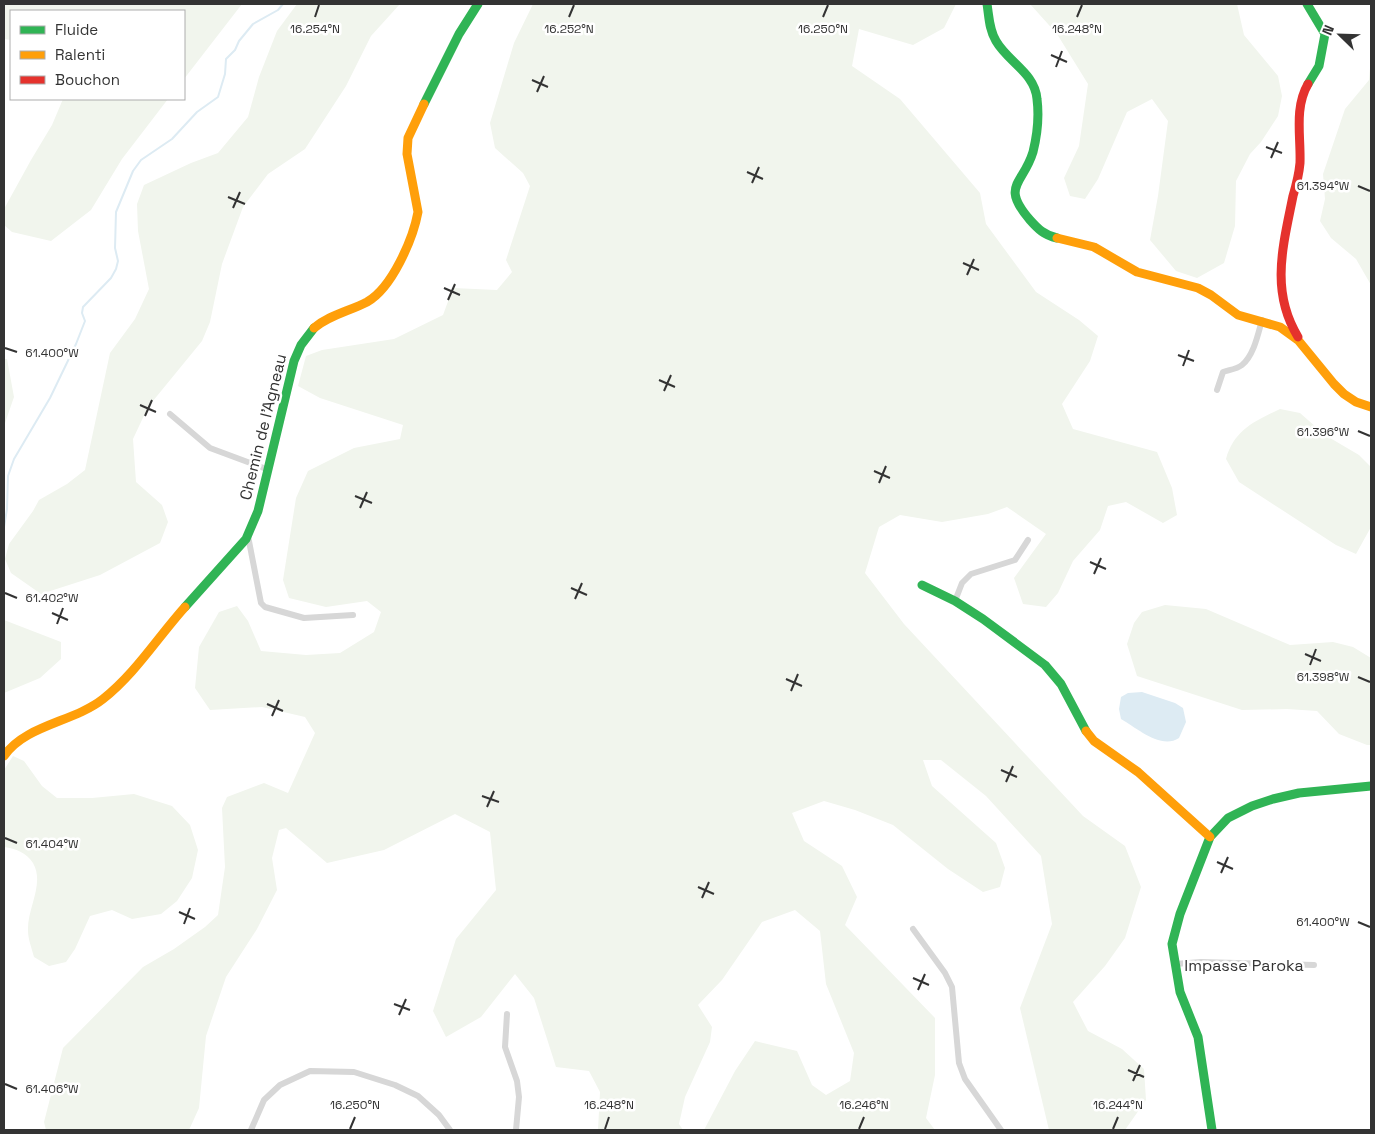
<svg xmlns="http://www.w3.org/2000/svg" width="1375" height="1134" font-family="'Space Grotesk',sans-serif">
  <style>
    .green { fill: #f1f5ed }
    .water { fill: #ddebf3 }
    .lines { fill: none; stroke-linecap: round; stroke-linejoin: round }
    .stream { stroke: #ddebf3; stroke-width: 2 }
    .street { stroke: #d7d7d7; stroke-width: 6 }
    .fast { stroke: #30b455; stroke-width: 9 }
    .slow { stroke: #ff9f0a; stroke-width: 9 }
    .jam { stroke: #e5322d; stroke-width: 9 }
    .ticks { fill: none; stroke: #333; stroke-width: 2 }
    .labels { text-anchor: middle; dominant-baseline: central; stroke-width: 5; stroke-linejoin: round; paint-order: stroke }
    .street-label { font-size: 16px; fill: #333; stroke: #fff }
    .ticks-label { font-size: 12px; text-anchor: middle; fill: #333; stroke: #fff; stroke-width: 5; stroke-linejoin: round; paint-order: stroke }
  </style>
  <rect width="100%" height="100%" fill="#fff"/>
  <path class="green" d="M4 4H242L184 79V11H11V40L4 39Z
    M297 4H400L371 36 346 86 305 149 268 174 243 207 222 264 210 322 202 341 148 407 133 439 136 482 162 505 168 522 160 543 100 575 41 594 11 573 5 559 9 544 33 511 39 500 67 484 85 470 110 353 135 319 149 289 138 231 137 204 144 185 191 163 218 153 248 117 259 77 277 31Z
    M533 4H956L944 28 913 45 859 29 852 66 900 99 980 193 986 224 1036 292 1079 320 1098 336 1090 361 1062 404 1073 429 1157 452 1172 488 1177 515 1163 523 1126 502 1108 506 1100 530 1073 561 1058 593 1046 607 1023 604 1014 578 1046 534 1007 507 988 514 942 522 900 515 879 527 865 573 904 624 1083 816 1125 846 1141 887 1125 938 1105 966 1073 1002 1088 1031 1122 1049 1144 1069 1146 1100 1125 1130H1049L1020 1008 1052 924 1041 856 986 796 941 760H923L932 786 996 843 1005 868 1000 887 983 892 948 869 893 825 855 810 824 801 792 813 804 841 842 866 857 897 845 925 935 1018V1075L926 1118 935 1130H704L735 1071 755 1041 797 1051 812 1085 826 1095 850 1081 854 1053 826 984 820 931 795 910 762 922 722 980 698 1005 712 1027 710 1042 685 1097 679 1124 683 1130H598L600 1092 589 1071 556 1067 534 998 515 974 481 1017 446 1037 433 1011 456 939 496 890 490 832 455 814 384 850 327 863 286 828 279 830 272 858 277 890 257 929 226 977 206 1036 199 1108 189 1130H46L44 1122 63 1048 143 967 174 949 205 927 218 915 225 867 222 808 227 797 264 783 288 793 315 733 305 717 262 707 210 710 195 688 199 647 219 612 237 606 248 621 261 651 306 655 340 653 374 632 381 612 367 601 326 607 289 598 283 580 296 498 308 471 354 448 400 439 403 425 320 398 298 386 306 356 322 350 394 339 443 315 453 288 497 290 512 272 506 260 530 186 523 173 495 148 490 123 514 43Z
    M1030 4H1237L1244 35 1278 76 1282 96 1278 116 1261 142 1250 154 1236 181 1235 226 1224 263 1197 278 1176 271 1150 240 1158 196 1168 121 1152 99 1127 112 1098 179 1085 199 1070 196 1064 178 1079 146 1088 84 1057 34Z
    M1371 56V285L1356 259 1331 238 1320 221 1325 199 1323 174 1345 109 1369 80Z
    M63 99H168L122 159 91 210 51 241 12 232 4 225V209L31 160 52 125Z
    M4 359H7L14 397 4 426Z
    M1280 409 1300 413 1325 435 1359 455 1371 467V527L1356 554 1336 545 1239 482 1226 459C1234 430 1255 421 1280 409Z
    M1165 605 1206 609 1290 645 1333 642 1353 647 1371 658V745H1367L1339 734 1317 711 1287 709 1242 710 1137 676 1127 644 1134 623 1142 612Z
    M4 620 61 642V659L40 678 4 693Z
    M13 756 24 761 42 786 57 798H92L134 794 172 806 190 825 198 850 192 878 177 901 161 914 132 919 112 910 90 916 75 949 66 962 49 966 34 957C32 949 28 939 28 931 27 908 45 884 33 863 26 852 16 849 4 847V770Z"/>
  <path class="water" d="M1142 692 1175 703 1183 708 1186 722 1179 738C1161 750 1137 728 1121 719L1119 709 1121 697 1128 693Z"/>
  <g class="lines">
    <path class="stream" d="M4 527 7 509 8 476 14 459 50 398 76 344 85 321 82 313 83 307 111 278 116 269 118 261 115 248 116 212 133 171 141 160 172 139 197 112 218 97 225 74 226 59 235 50 239 41 253 24 278 10 283 4"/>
    <path class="street" d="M1217 390 1223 372C1229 370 1237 369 1242 365 1254 355 1258 334 1262 320
      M170 414 210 448 269 470
      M248 536 261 603 265 607 304 618 353 615
      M955 601 962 583 971 574 1015 560 1028 540
      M913 929 945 973 952 987 959 1063 965 1079 1001 1130
      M1175 964 1201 962 1314 965
      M507 1014 505 1047 517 1081 519 1097 516 1130
      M251 1130 264 1100 280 1085 310 1071 354 1072 395 1085 418 1096 439 1115 450 1130"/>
    <path class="fast" d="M987 4C989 16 989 30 996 41 1008 62 1035 73 1037 99 1039 115 1037 136 1033 152 1023 185 1000 185 1030 220 1038 229 1044 235 1057 238
      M1307 4 1325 34 1319 66 1308 84
      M424 104 459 34 478 4
      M922 585 955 601 983 619 1045 665 1061 684 1086 731
      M185 607 246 539 258 511 294 361 301 345 314 328
      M1212 1130 1198 1037 1180 992 1172 944 1180 914 1210 837 1228 818 1252 806 1273 799 1299 793 1371 786"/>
    <path class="slow" d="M1057 238 1094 247 1137 272 1198 288 1211 295 1238 315 1280 327 1298 340 1334 384 1344 394 1356 402 1371 407
      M314 328C329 315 350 311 367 302 392 288 413 239 418 212L407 154 408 138 424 104
      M1086 731 1094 741 1138 772 1210 837
      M4 756C25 725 74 722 103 699 135 674 158 637 185 607"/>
    <path class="jam" d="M1298 337C1270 291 1283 246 1293 196 1296 186 1299 174 1300 163 1301 137 1294 108 1308 84"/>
  </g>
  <path class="ticks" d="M315 17 319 5M569 17 574 5M823 17 828 5M1077 17 1082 5M1051 55 1067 62M1056 67 1062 51M532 80 548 87M537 92 544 76M1266 147 1282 153M1271 158 1278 142M747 172 763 179M752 183 759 167M1358 186 1370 191M228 197 245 204M233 208 240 192M963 263 979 270M967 275 974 259M444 288 460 295M448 300 455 284M5 348 17 352M1178 355 1194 361M1183 366 1189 350M659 380 675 387M664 391 671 375M140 405 156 412M145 416 152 400M1358 431 1370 436M874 471 890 478M879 483 886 466M355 496 372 503M360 508 367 492M1090 562 1106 569M1094 574 1101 558M571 588 587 595M5 593 17 598M575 599 582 583M52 613 68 620M57 624 63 608M1305 654 1321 661M1310 665 1316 649M1358 677 1370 682M786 679 802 686M791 691 798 674M267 704 283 711M272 716 279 700M1001 770 1017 777M1006 782 1013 766M482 796 499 802M487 807 494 791M5 838 17 843M1217 862 1233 869M1221 873 1228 857M698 887 714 894M702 898 709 882M179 912 195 919M1358 922 1370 927M184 924 190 908M913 978 929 985M918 990 925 974M394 1004 410 1010M399 1015 406 999M1128 1070 1144 1077M1133 1081 1140 1065M5 1084 17 1089M350 1129 355 1117M605 1129 609 1117M859 1129 864 1117M1113 1129 1118 1117"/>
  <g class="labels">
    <g class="street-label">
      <text transform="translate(263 427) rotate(-76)">Chemin de l’Agneau</text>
      <text x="1244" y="965">Impasse Paroka</text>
    </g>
  </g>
  <g class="ticks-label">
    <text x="315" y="33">16.254°N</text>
    <text x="569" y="33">16.252°N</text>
    <text x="823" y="33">16.250°N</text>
    <text x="1077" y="33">16.248°N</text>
    <text x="1323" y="190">61.394°W</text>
    <text x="52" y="357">61.400°W</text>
    <text x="1323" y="436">61.396°W</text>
    <text x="52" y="602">61.402°W</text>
    <text x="1323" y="681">61.398°W</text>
    <text x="52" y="848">61.404°W</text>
    <text x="1323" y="926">61.400°W</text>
    <text x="52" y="1093">61.406°W</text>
    <text x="355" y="1109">16.250°N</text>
    <text x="609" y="1109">16.248°N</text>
    <text x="864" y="1109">16.246°N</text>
    <text x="1118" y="1109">16.244°N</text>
  </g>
  <rect width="1375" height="1134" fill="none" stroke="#333333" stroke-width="10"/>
  <rect x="10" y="10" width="175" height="90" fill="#ffffff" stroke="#adadad"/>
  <rect x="20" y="26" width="25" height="8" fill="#30b455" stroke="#adadad"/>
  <text x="55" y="35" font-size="15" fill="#333333">Fluide</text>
  <rect x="20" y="51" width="25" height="8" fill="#ff9f0a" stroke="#adadad"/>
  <text x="55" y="60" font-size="15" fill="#333333">Ralenti</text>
  <rect x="20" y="76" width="25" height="8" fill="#e5322d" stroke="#adadad"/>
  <text x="55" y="85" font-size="15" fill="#333333">Bouchon</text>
  <g transform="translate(1340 35) rotate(293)" stroke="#ffffff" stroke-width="4" paint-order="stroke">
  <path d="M0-4L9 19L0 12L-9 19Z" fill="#333333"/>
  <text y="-8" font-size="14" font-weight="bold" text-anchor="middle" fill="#333333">N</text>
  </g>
</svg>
